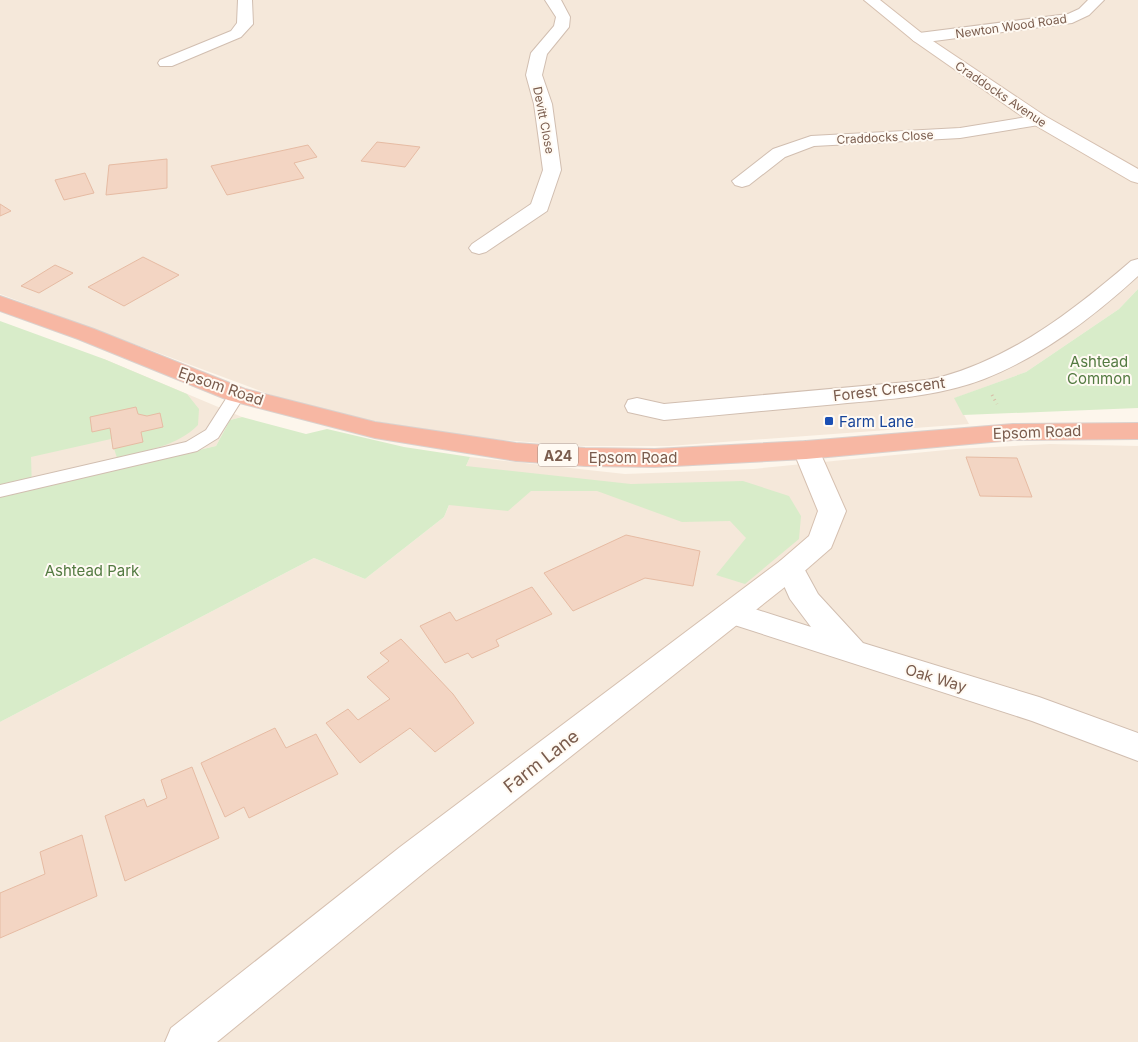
<svg xmlns="http://www.w3.org/2000/svg" width="1138" height="1042" font-family="Inter,sans-serif">
  <style>
    .residential { fill: #f5e8da }
    .green { fill: #d8ecc9 }
    .building { fill: #f3d5c3; stroke: #e6bba3 }
    .lines { fill: none; stroke-linecap: round; stroke-linejoin: round }
    .lane-casing { stroke: #d1beb0; stroke-width: 2 }
    .street-casing { stroke: #d1beb0; stroke-width: 2 }
    .secondary-casing { stroke: #d6c0b0; stroke-width: 2 }
    .highway-casing { stroke: #dad1cd; stroke-width: 2 }
    .path { stroke: #d9b8a5; stroke-width: 3; stroke-dasharray: 1 4; stroke-linecap: butt }
    .lane { fill: #fff; fill-rule: evenodd }
    .street { fill: #fff; fill-rule: evenodd }
    .secondary { fill: #fff; fill-rule: evenodd }
    .highway { fill: #f7b7a3; fill-rule: evenodd }
    .transit-dot { fill: #1a4fb4; stroke: #fffaf3; stroke-width: 2 }
    .labels { text-anchor: middle; dominant-baseline: central; stroke-width: 4; stroke-linejoin: round; paint-order: stroke }
    .far-street-label { font-size: 12px; fill: #7a5c4d; stroke: #fffaf3 }
    .shield { fill: #fffaf3; stroke: #a28b7f; stroke-width: 1 }
    .shield-label { font-size: 14px; font-weight: bold; fill: #7a5c4d }
    .park-label { font-size: 15px; fill: #537a41; stroke: #fffaf3 }
    .street-label { font-size: 15px; fill: #7a5c4d; stroke: #fffaf3 }
    .transit-label { font-size: 15px; fill: #164399; stroke: #fffaf3; text-anchor: start }
    .near-street-label { font-size: 18px; fill: #7a5c4d; stroke: #fffaf3 }
  </style>
  <rect width="100%" height="100%" fill="#fdf6ec"/>
  <path class="residential" d="M0 0H1138V289L1119 309 1026 372 955 398 969 424 669 446H581L489 439 373 421 274 396 0 294Z
    M104 359 242 417 230 420 216 446 32 489 30 457Z
    M1050 444 1138 446V1042H0V722L314 558 365 579 444 517 470 457 625 474 753 469 956 449Z"/>
  <path class="green" d="M1138 289V408L963 415 954 398 1026 372 1119 309Z
    M0 321 104 359 187 394 199 409 198 425C176 447 147 450 117 458L111 439 31 457 32 489 216 446 230 420 242 417 306 434 327 429 404 447 470 457 466 466 631 484 743 481 789 496 801 516 799 539 745 584 716 575 746 538 730 521 682 522 597 491H531L508 511 449 505 444 517 365 579 314 558 0 722Z"/>
  <path class="building" d="M377 142 420 147 405 167 361 161Z
    M308 145 317 157 294 163 304 178 227 195 211 166Z
    M167 159V188L106 195 109 165Z
    M85 173 94 193 64 200 55 180Z
    M0 204 11 211 0 216Z
    M143 257 179 275 124 306 88 287Z
    M55 265 73 273 39 293 21 286Z
    M136 407 138 414 147 416 160 413 163 427 141 432 143 442 113 449 110 428 92 432 90 417Z
    M966 457 1017 458 1032 497 980 496Z
    M626 535 700 551 693 586 645 578 573 611 544 573Z
    M532 587 552 614 496 640 499 646 472 658 468 653 445 663 420 626 450 612 456 621Z
    M401 639 453 694 474 723 435 752 410 728 360 763 326 723 348 709 358 720 390 699 367 677 389 661 380 653Z
    M275 728 286 748 316 734 338 774 249 818 244 807 225 817 201 763Z
    M192 767 219 838 125 881 105 816 144 799 147 807 167 798 161 780Z
    M82 835 97 896 0 938V893L45 874 40 852Z"/>
  <g class="lines">
    <defs>
      <path id="lane" d="M237 390 243 391 245 395 218 438 197 451 0 497V485L186 442 206 430 231 391Z"/>
      <path id="street" d="M238 0H252L253 24 241 37 172 66H160L158 63 160 60 231 31 237 23Z
        M545 0H561L570 17 569 27 547 54 542 75 552 104 561 170 547 211 486 252 479 254 472 252 469 248 472 244 531 204 543 170 534 104 526 75 531 53 554 26 556 17Z
        M1088 0H1104L1089 15 1072 23 919 43 914 41 911 38 914 35 919 33 1068 14 1079 9Z
        M1039 115 1045 116 1048 120 1045 124 960 138 814 146 785 157 749 185 742 187 735 185 732 181 773 149 811 136 960 128Z
        M1138 259V276C1092 318 1042 356 984 379 937 397 888 399 838 404 780 409 722 415 664 420L628 412 625 406 628 400 637 398 664 404 907 382C918 381 930 380 941 377 1014 357 1074 310 1131 261Z
        M790 557 800 561 818 594 863 643 1039 697 1138 733V761L1032 721 722 621 718 613 722 605 733 602 811 627 790 599 776 568 780 561Z"/>
      <path id="secondary" d="M864 0H880L924 35 1045 116 1138 169V183L1131 181 1033 124 914 41Z
        M806 441 815 444 819 450 846 511 831 548 800 575 426 871 217 1042H165L171 1028 400 847 780 561 809 536 818 511 793 450 797 444Z"/>
      <path id="highway" d="M0 296 94 329 245 389 375 422 516 443 585 448 655 449 806 441 1013 424 1138 423V439L1013 440 806 459 655 467 585 466 516 461 375 438 228 400 78 339 0 311Z"/>
    </defs>
    <use href="#lane" class="lane-casing"/>
    <use href="#street" class="street-casing"/>
    <use href="#secondary" class="secondary-casing"/>
    <use href="#highway" class="highway-casing"/>
    <path class="path" d="M992 395 997 404"/>
    <use href="#lane" class="lane"/>
    <use href="#street" class="street"/>
    <use href="#secondary" class="secondary"/>
    <use href="#highway" class="highway"/>
  </g>
  <rect class="transit-dot" x="824" y="416" width="10" height="10" rx="2.5"/>
  <g class="labels">
    <g class="far-street-label">
      <text transform="translate(1011 26) rotate(-8)">Newton Wood Road</text>
      <text transform="translate(1001 94) rotate(34)">Craddocks Avenue</text>
      <text transform="translate(544 120) rotate(79)">Devitt Close</text>
      <text transform="translate(885 137) rotate(-3)">Craddocks Close</text>
    </g>
    <rect class="shield" x="538" y="443.5" width="40" height="23" rx="4"/>
    <g class="shield-label">
      <text x="558" y="455">A24</text>
    </g>
    <g class="park-label">
      <text x="1099" y="361">Ashtead<tspan x="1099" dy="17">Common</tspan></text>
      <text x="92" y="570">Ashtead Park</text>
    </g>
    <g class="street-label">
      <text transform="translate(221 386) rotate(19)">Epsom Road</text>
      <text transform="translate(889 389) rotate(-7)">Forest Crescent</text>
      <text transform="translate(1037 432) rotate(-2)">Epsom Road</text>
      <text x="633" y="457">Epsom Road</text>
      <text transform="translate(936 678) rotate(17)">Oak Way</text>
    </g>
    <g class="transit-label">
      <text x="839" y="421">Farm Lane</text>
    </g>
    <g class="near-street-label">
      <text transform="translate(541 761) rotate(-38)">Farm Lane</text>
    </g>
  </g>
</svg>
